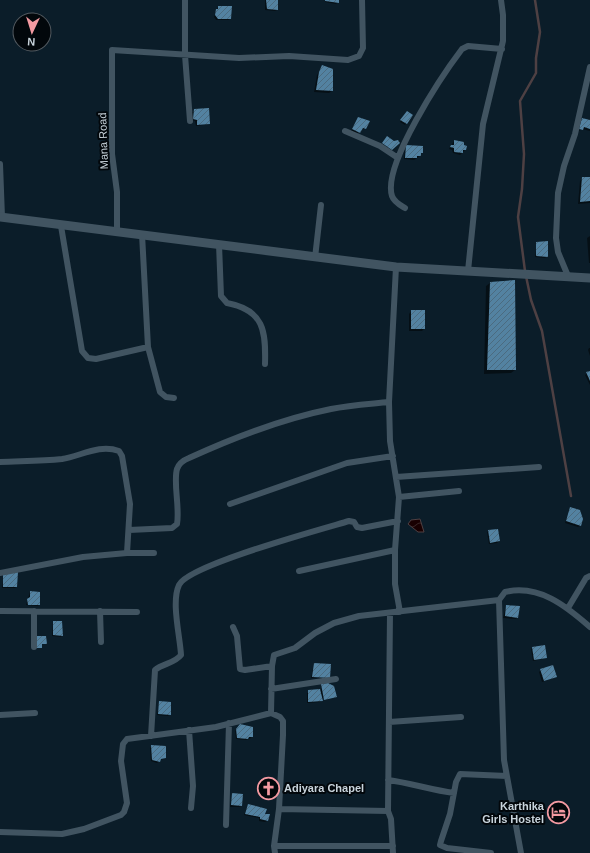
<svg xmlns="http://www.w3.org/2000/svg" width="590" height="853" font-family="Helvetica,sans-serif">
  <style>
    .water { fill: url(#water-waves); stroke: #4e4043 }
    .shadow { fill: #0007 }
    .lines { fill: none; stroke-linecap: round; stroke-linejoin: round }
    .stream { stroke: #4e4043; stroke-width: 2.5 }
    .building { fill: url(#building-hatch) }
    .street { stroke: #415461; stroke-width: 6 }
    .secondary { stroke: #415461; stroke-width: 9 }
    .labels { text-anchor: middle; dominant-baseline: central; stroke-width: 4; stroke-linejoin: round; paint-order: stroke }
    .street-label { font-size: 11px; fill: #c9d4dc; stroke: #02070b }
    .poi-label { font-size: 11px; font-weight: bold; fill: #c9d4dc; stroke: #02070b; text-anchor: start }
  </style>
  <defs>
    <pattern id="water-waves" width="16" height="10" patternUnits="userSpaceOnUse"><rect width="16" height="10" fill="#190001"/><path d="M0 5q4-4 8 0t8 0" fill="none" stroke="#392425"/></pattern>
    <pattern id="building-hatch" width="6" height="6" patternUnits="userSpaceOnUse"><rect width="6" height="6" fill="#5382a1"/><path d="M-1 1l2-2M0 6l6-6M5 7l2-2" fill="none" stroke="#4b6b80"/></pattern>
  </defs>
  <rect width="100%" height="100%" fill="#0b1d29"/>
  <path class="water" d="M420 519 424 532H418L408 524 411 520Z"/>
  <path class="shadow" d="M265 0H277V10L275 11 265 10Z
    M325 0H338V2L336 4 325 2Z
    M218 7 230 18 229 20H216L214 17Z
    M323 66 332 91 329 93 314 92 317 75Z
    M208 109 209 124 196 126 195 121 192 120V112Z
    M405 114 406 123 405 125 400 122Z
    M357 120 365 129H361L357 134 351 131Z
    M583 120 590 121V131L582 129 579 131Z
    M454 141 465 150 460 155 453 153 452 150 449 149Z
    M405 147 420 156 414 160 404 159Z
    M583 178H590V203L578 204 580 181Z
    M590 236V263H589L587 238Z
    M537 243 547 256 545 258 535 257Z
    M490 283 515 370 511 373 484 374 486 286Z
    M411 311 424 329 422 331H409V314Z
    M589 348H590V356L588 350Z
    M590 372V385L585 375Z
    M570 508 580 526 578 527 565 523Z
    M489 531 499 541 497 543 489 544 487 532Z
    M4 575 16 587 15 588H2Z
    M30 592 39 605 37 606 26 605Z
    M506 606 517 617 516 619 503 618Z
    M53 622 62 635 61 637 52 636Z
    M532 648 546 658 533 661 531 649Z
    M314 664 327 679 311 678Z
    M541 670 556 677 542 682 539 672Z
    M322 685 336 696 323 699 320 702 307 703V693L321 690Z
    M160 702 170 714 168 716 157 715Z
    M240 725 252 736 251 738 246 740 236 739 235 731Z
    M152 746 165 758 160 760 157 763 151 761 150 748Z
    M261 780 277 793 275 795 258 791Z
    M232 794 241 806 239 807H230Z
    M248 805 264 815 267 821 265 822 259 821V818L244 815Z"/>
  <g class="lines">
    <path class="stream" d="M525 271 518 217 522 189 524 154 520 101 536 73V58L540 32 535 0
      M526 276 531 300 542 331 571 496"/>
  </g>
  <path class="building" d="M266 0H278V10L267 9Z
    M325 0H339V3L325 1Z
    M218 6H232L231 19H218L215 15 216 9H218Z
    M322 65 333 69V91L316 90 319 72Z
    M209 108 210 124 197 125V120L193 119 194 109Z
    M407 111 413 115 407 124 400 120Z
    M358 117 370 121 366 129 363 128 360 133 352 129Z
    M582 118 590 120V129L584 127 583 130 579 129Z
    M387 136 394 141 398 140 400 143 392 150 382 143Z
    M454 140 464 142V145L467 146 466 150H463V153L454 152V148L450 147 451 145H454Z
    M406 145 423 146V153H421V156H417V158H405Z
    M582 177H590V201L580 202Z
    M548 241V257L536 256V242Z
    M515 280 516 370H487L490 282Z
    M411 310H425V329H411Z
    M590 371V381L586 372Z
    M570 507 580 510 583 519 581 526 566 521Z
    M498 529 500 541 490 543 488 530Z
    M18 572 17 587H3V574Z
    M30 591 40 592V605H28L27 599 30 597Z
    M506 605 520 606 518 618 505 616Z
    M53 621H62L63 636 53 635Z
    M37 636H46L47 644H42V648H36Z
    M545 645 547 658 534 660 532 647Z
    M314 663 331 664 330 678 312 677Z
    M553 665 557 677 544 681 540 669Z
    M328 683 334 686 337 697 324 700 321 684Z
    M320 689 323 701 308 702V690Z
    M159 701 171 702V715L158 714Z
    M240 724 253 727V737H249L248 739 237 738 236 729Z
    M151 745 166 746V758L161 759 160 762 152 760Z
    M261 779 278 785V794L260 790Z
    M232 793 243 794 242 806 231 805Z
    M248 804 267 809 265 814H270L268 821 260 819V817L245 814Z"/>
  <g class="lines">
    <path class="street" d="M185 0V55L190 121
      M345 131 380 146 398 158
      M0 164 2 217
      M405 208C400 205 394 202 392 196 382 165 443 74 462 49L468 46 502 49
      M61 226 82 351 88 358 96 359 148 347 160 392 166 397 174 398
      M117 231V192L112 154V50L239 58 289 56 348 60 359 56 363 48 362 0
      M142 234 148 347
      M219 244 221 296 227 303C264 310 266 331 265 364
      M315 258 321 205
      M396 267 389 402 390 441 399 497 395 550V584L400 612
      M468 271 483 124 503 41V15L501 0
      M568 276 558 252 556 238 558 193 564 166 575 134 590 67
      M0 462C20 461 41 461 62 459 81 456 99 444 119 451L122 456 130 504 127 553 83 557 0 573
      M396 477 539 467
      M399 497 459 491
      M230 504 347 463 393 456
      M129 530 172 528 177 524C180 508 173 482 177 469 179 463 184 460 189 458 235 437 281 419 331 409 350 405 370 404 389 402
      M127 553H154
      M299 571 395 550
      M499 600 504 760 521 853
      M568 608 586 578 590 576
      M0 611 137 612
      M34 611V647
      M100 611 101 642
      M233 627 237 636 240 669 245 670 272 666
      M271 689 336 679
      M271 713 272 666 274 655 295 648 315 633 334 623 359 616 499 600 505 592C539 584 566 606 590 627
      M0 715 35 713
      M389 722 461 717
      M189 730 193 786 191 808
      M151 736 155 670C163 663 174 664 181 655 180 636 171 602 179 585 188 565 322 529 349 521L354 522 357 527 362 528 398 521
      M388 780C411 783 431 790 454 793
      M279 809 388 811 391 819 393 853
      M388 811 390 613
      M226 825 229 723
      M0 832 62 834 84 829 121 815 124 812 127 803 121 761 123 744 127 739 216 727 271 713 280 717 283 721V735L279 809 274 846 275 853
      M274 846H393
      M491 853 447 848 440 845 441 841 450 814 456 782 460 774 507 776"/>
    <path class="secondary" d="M0 217 396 267 590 278"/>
  </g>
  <defs>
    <symbol id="church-ring" viewBox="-11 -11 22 22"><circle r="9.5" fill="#02070b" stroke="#f49aa2" stroke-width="1.5"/><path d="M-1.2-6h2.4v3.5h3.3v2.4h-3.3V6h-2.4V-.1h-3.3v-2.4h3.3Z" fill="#f49aa2"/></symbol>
    <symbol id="hotel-ring" viewBox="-11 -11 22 22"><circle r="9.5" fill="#02070b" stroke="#f49aa2" stroke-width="1.5"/><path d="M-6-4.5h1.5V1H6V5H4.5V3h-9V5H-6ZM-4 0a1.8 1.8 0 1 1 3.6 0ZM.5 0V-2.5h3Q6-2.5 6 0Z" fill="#f49aa2"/></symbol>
  </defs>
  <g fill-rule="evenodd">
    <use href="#church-ring" x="256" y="776" width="25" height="25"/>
    <use href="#hotel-ring" x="546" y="800" width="25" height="25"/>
  </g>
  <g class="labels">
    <g class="street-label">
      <text transform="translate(103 141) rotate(-92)">Mana Road</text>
    </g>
    <g class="poi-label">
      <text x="284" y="788">Adiyara Chapel</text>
      <text x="544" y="806" text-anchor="end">Karthika<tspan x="544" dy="13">Girls Hostel</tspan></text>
    </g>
  </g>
  <g transform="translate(32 32) rotate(184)"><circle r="19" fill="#02070b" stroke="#52595f"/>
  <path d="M0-3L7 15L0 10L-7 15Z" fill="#f49aa2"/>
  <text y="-6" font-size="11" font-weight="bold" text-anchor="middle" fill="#c9d4dc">N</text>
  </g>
</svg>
